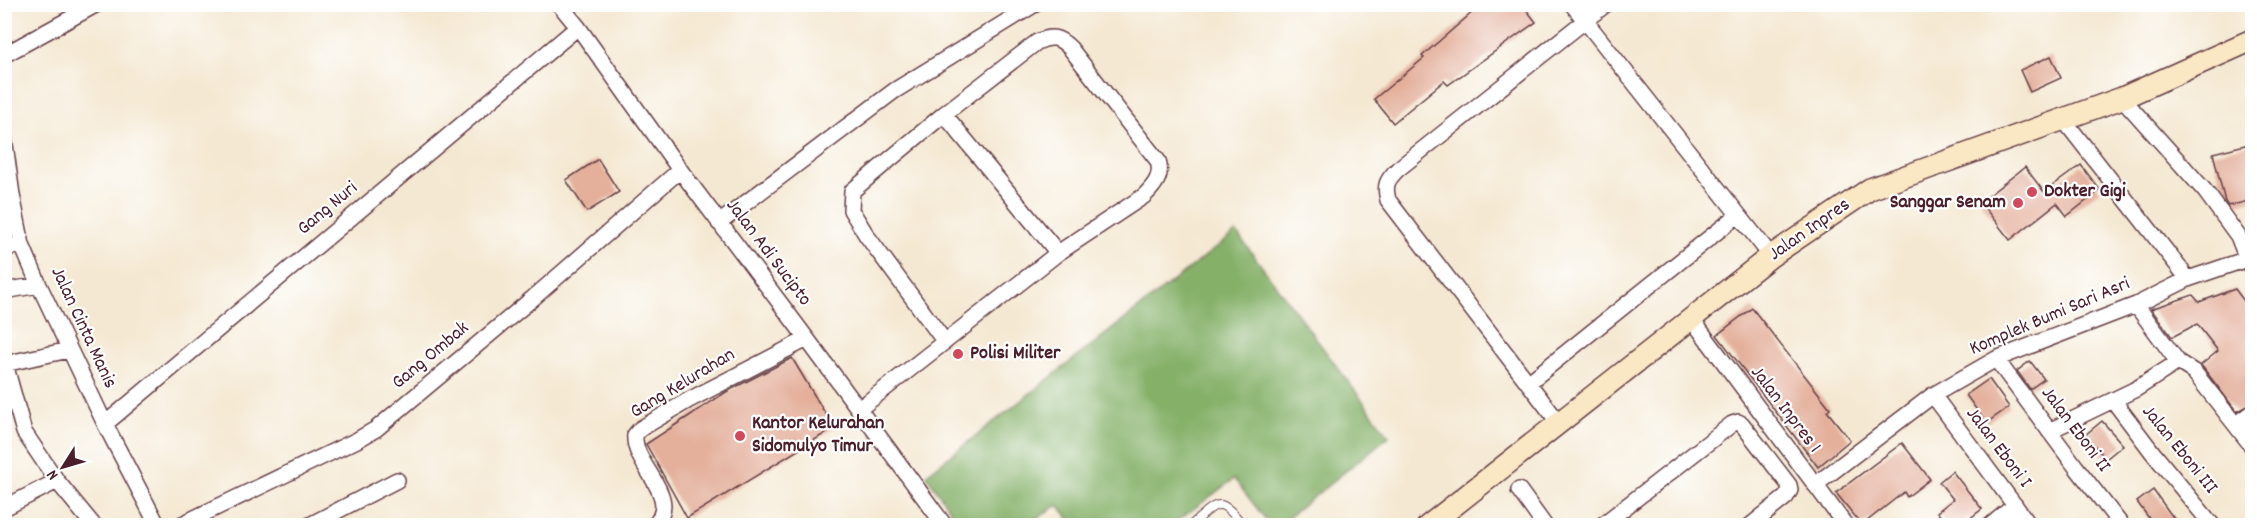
<svg xmlns="http://www.w3.org/2000/svg" width="2257" height="530" font-family="Dekko,sans-serif">
  <style>
    .forest { fill: #84b068; stroke: #67684a; stroke-width: 1.5 }
    .building { fill: #e4b09c }
    .lines { fill: none; stroke-linecap: round; stroke-linejoin: round }
    .lane-casing { stroke: #643d44; stroke-width: 10 }
    .street-casing { stroke: #643d44; stroke-width: 18 }
    .secondary-casing { stroke: #643d44; stroke-width: 24 }
    .lane { stroke: #fff; stroke-width: 8 }
    .street { stroke: #fff; stroke-width: 15 }
    .secondary { stroke: #fae7c3; stroke-width: 21 }
    .poi-dot { fill: #d1495b; stroke: #fff; stroke-width: 2 }
    .labels { text-anchor: middle; dominant-baseline: central; stroke-width: 4.5; stroke-linejoin: round; paint-order: stroke }
    .poi-label { font-size: 20px; font-weight: bold; fill: #4a1f2b; stroke: #fff; text-anchor: start }
    .street-label { font-size: 20px; fill: #4a1f2b; stroke: #fff }
  </style>
  <rect width="100%" height="100%" fill="#fff"/>
  <filter id="ink" filterUnits="userSpaceOnUse"><feTurbulence type="fractalNoise" baseFrequency=".0167" numOctaves="2"/><feDisplacementMap in="SourceGraphic" scale="12" xChannelSelector="R" yChannelSelector="G"/><feConvolveMatrix kernelMatrix="1 2 1 2 8 2 1 2 1" color-interpolation-filters="sRGB"/></filter>
  <filter id="wash" filterUnits="userSpaceOnUse"><feTurbulence type="fractalNoise" baseFrequency=".008" numOctaves="4" result="noise"/><feDisplacementMap in="SourceGraphic" scale="24" xChannelSelector="R" yChannelSelector="G"/><feGaussianBlur stdDeviation="1.35" result="paint"/><feColorMatrix in="noise" values="0 0 0 0 0 0 0 0 0 0 0 0 0 0 0 0 0 1.4 0 .05"/><feComposite in="paint" operator="in"/></filter>
  <g filter="url(#wash)">
    <rect width="100%" height="100%" fill="#f4e8d2"/>
    <path class="forest" d="M1236 232 1389 436 1279 525H1270L1234 479 1172 525H1074L1058 505 1027 525H960L926 475Z"/>
    <g id="blocks">
      <path class="building" d="M1482 4H1522L1536 22 1448 85 1444 81 1393 123 1374 99 1424 58 1422 56Z
        M2051 56 2061 78 2030 92 2020 70Z
        M2253 143V200L2228 206 2225 202 2213 153Z
        M598 159 619 192 587 212 566 180Z
        M2081 165 2100 190 2067 216 2057 203 2010 240 1980 202 2025 167 2044 192Z
        M2235 289 2253 313V403L2237 412 2201 365 2218 351 2197 324 2172 337 2151 309 2193 295 2199 302Z
        M1752 308 1830 408 1827 411 1850 440 1818 467 1717 335Z
        M792 358 834 428 687 518 646 444 726 392Z
        M2030 361 2044 379 2030 389 2017 371Z
        M1989 379 2009 407 1986 423 1966 395Z
        M2102 421 2123 445 2106 459 2085 435Z
        M1902 443 1930 479 1907 497 1904 492 1862 525 1836 493Z
        M1952 471 1982 509 1961 525H1948L1937 512 1953 499 1939 482Z
        M2153 490 2175 520 2167 525H2154L2137 502Z"/>
    </g>
  </g>
  <g filter="url(#ink)">
    <use href="#blocks" fill-opacity="0" stroke="#643d44" stroke-width="1.5"/>
    <g class="lines">
      <defs>
        <path id="lane" d="M1190 526C1219 502 1217 494 1244 526"/>
        <path id="street" d="M559 4 578 27 680 170 807 339 945 526
          M1572 4 1771 256
          M4 55 97 4
          M2122 98 2205 191 2238 236 2247 259
          M944 114 1058 253
          M2063 119 2188 279
          M4 137 12 195 22 245 39 285 105 424 158 526
          M719 223 894 91 1035 4
          M4 248 22 245
          M4 291 39 285
          M2136 305 2178 362 2194 372 2252 446
          M1691 318 1846 526
          M1996 359 2076 467 2122 526
          M4 364 69 350
          M1528 383 1738 215
          M1933 395 2030 526
          M2113 400 2153 453 2213 526
          M859 409 1058 253 1144 196C1154 186 1163 176 1158 161L1070 48C1059 37 1052 35 1037 42L944 114 852 191 851 210 867 236 945 342
          M1559 423 1388 200C1384 185 1387 180 1398 169L1606 4
          M105 424 578 27
          M2237 424 2252 413
          M2049 431 2136 389 2178 362
          M57 481 94 526
          M1815 485 1933 395 1996 359 2136 305 2188 279 2247 259 2252 267
          M1519 490 1545 526
          M4 508 57 481 24 432 5 364
          M178 526 357 440 376 429 532 299 680 170
          M308 526 397 480
          M654 526C683 496 632 466 635 435L640 429 689 400 807 339
          M1601 526 1732 424 1738 422 1742 424 1789 485 1790 490 1786 497 1750 526
          M1990 526 2015 505"/>
        <path id="secondary" d="M1428 526 1771 256 1870 189 2122 98 2252 40"/>
      </defs>
      <use href="#lane" class="lane-casing"/>
      <use href="#street" class="street-casing"/>
      <use href="#secondary" class="secondary-casing"/>
      <use href="#lane" class="lane"/>
      <use href="#street" class="street"/>
      <use href="#secondary" class="secondary"/>
    </g>
  </g>
  <g class="poi-dot">
    <circle cx="2032" cy="192" r="6"/>
    <circle cx="2018" cy="203" r="6"/>
    <circle cx="958" cy="354" r="6"/>
    <circle cx="740" cy="436" r="6"/>
  </g>
  <g class="labels">
    <g class="poi-label">
      <text x="2044" y="192">Dokter Gigi</text>
      <text x="2006" y="203" text-anchor="end">Sanggar Senam</text>
      <text x="970" y="354">Polisi Militer</text>
      <text x="752" y="424">Kantor Kelurahan<tspan x="752" dy="23">Sidomulyo Timur</tspan></text>
    </g>
    <g class="street-label">
      <text transform="translate(328 209) rotate(-40)">Gang Nuri</text>
      <text transform="translate(1810 230) rotate(-35)">Jalan Inpres</text>
      <text transform="translate(768 253) rotate(53)">Jalan Adi Sucipto</text>
      <text transform="translate(2050 317) rotate(-23)">Komplek Bumi Sari Asri</text>
      <text transform="translate(83 328) rotate(65)">Jalan Cinta Manis</text>
      <text transform="translate(431 356) rotate(-40)">Gang Ombak</text>
      <text transform="translate(683 384) rotate(-31)">Gang Kelurahan</text>
      <text transform="translate(1785 410) rotate(53)">Jalan Inpres 1</text>
      <text transform="translate(2075 430) rotate(53)">Jalan Eboni II</text>
      <text transform="translate(1998 448) rotate(53)">Jalan Eboni I</text>
      <text transform="translate(2179 450) rotate(51)">Jalan Eboni III</text>
    </g>
  </g>
  <rect width="2257" height="530" fill="none" stroke="#fff" stroke-width="24"/>
  <g transform="translate(63 467) rotate(233)" stroke="#ffffff" stroke-width="4.5" paint-order="stroke">
  <path d="M0-4.5L10 22L0 15L-10 22Z" fill="#4a1f2b"/>
  <text y="-9" font-size="16" font-weight="bold" text-anchor="middle" fill="#4a1f2b">N</text>
  </g>
</svg>
